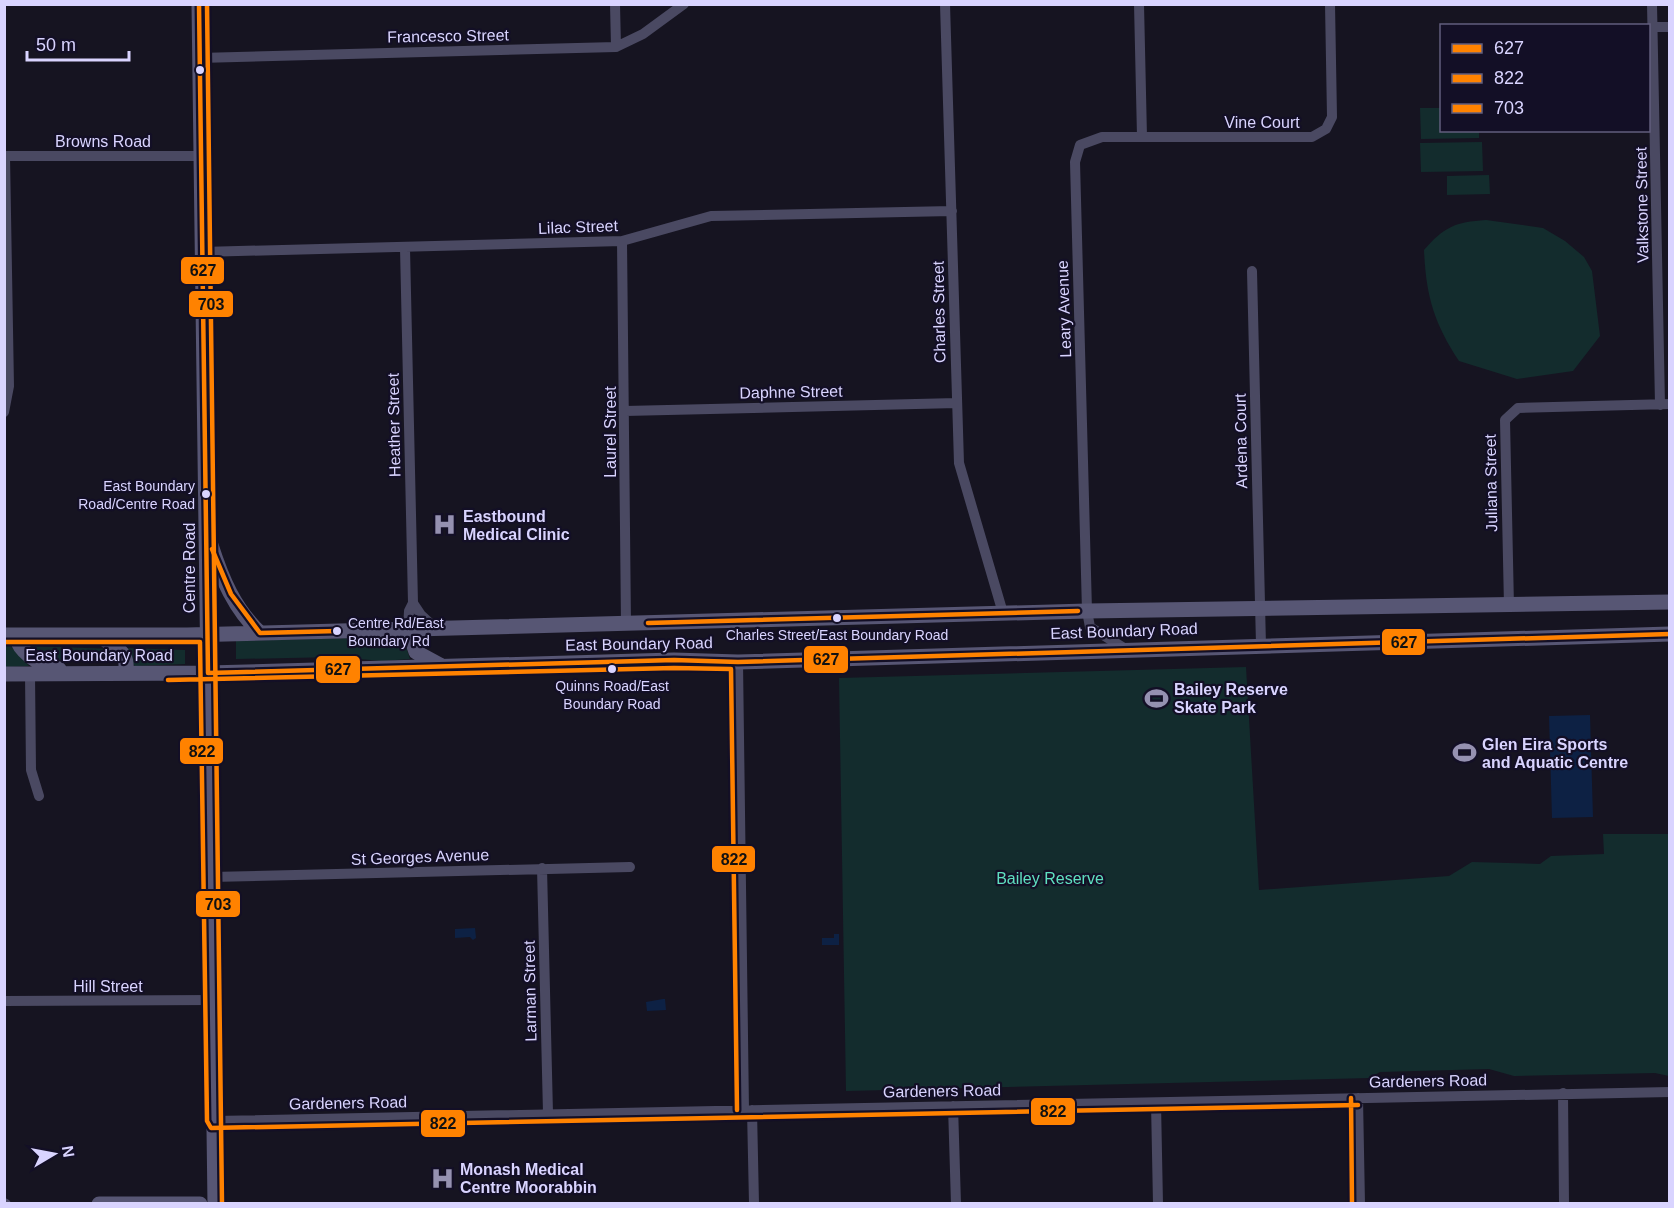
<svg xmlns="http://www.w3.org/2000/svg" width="1674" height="1208" font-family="Helvetica,sans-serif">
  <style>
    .green { fill: #132c2d }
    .water { fill: #0d2144 }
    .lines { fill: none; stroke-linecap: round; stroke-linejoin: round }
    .street { stroke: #4a4962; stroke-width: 10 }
    .secondary { stroke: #575674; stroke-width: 15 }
    .bus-1-casing { stroke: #130f26; stroke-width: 9 }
    .bus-2-casing { stroke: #130f26; stroke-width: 9 }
    .bus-3-casing { stroke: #130f26; stroke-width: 9 }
    .bus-1 { stroke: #ff8200; stroke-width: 4.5 }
    .bus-2 { stroke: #ff8200; stroke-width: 4.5 }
    .bus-3 { stroke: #ff8200; stroke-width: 4.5 }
    .bus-dot { fill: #d9d4ff; stroke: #130f26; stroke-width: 2 }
    .labels { text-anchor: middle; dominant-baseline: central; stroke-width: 4.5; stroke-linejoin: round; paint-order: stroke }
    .bus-label { font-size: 14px; fill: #d9d4ff; stroke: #130f26 }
    .street-label { font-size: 16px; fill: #d9d4ff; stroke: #130f26 }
    .poi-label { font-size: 16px; font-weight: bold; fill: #d9d4ff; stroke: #130f26; text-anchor: start }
    .park-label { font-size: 16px; fill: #5fe0c0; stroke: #130f26 }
    .line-badge { stroke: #130f26; stroke-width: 2 }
    .pale-badge-label { font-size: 16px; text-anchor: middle; font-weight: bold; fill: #111 }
  </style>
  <rect width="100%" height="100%" fill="#161421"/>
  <path class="green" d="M1420 108H1441L1442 130 1479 131V138L1421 139Z
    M1482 142 1483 171 1421 172 1420 143Z
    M1489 175 1490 194 1447 195V176Z
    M1486 220 1543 228 1565 241 1584 257 1592 271 1600 336 1573 371 1517 379 1459 361C1434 323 1426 296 1424 250 1444 227 1455 222 1486 220Z
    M400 637 403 638 410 659 382 661 336 657 236 659V641Z
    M4 642 9 644 29 666 5 667Z
    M29 646 115 649 119 662 55 660Z
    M126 648 185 650V664L135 666 132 664Z
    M1246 667 1259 890 1449 876 1472 862 1540 864 1551 856 1604 854 1603 834H1669V1076L1655 1073 1514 1076 1489 1069 1380 1072 1369 1078 846 1091 839 678Z"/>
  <path class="water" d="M1590 715 1593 817 1552 818 1549 716Z
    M475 928 476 938 473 940 470 937 455 938V929Z
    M834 934H839V945H822V938H834Z
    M663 999H665L666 1010 647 1011 646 1002Z"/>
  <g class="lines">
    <path class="street" d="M615 4 616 47
      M945 4 959 463 1003 613
      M1652 4 1660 405
      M1653 27H1670
      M199 58 616 47 643 34 684 4
      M1142 137H1312L1326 129 1332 117 1330 4
      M4 156H201
      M622 241 626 624
      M405 248 413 603 421 615 436 629
      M202 252 622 241 711 216 952 211
      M1252 271 1261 645
      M625 411 957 403
      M4 412 9 386 5 156
      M1509 606 1505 420 1518 408 1670 404
      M408 629 409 611 413 603
      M1124 648 1090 627 1087 611 1075 162 1080 145 1102 137H1142L1139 4
      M738 662 744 1110
      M30 674 31 770 39 796
      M542 868 548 1113
      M211 877 630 867
      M4 1001 213 1000
      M1563 1093 1564 1204
      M1358 1098 1360 1204
      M1156 1103 1158 1204
      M953 1106 956 1204
      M752 1110 754 1204
      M214 1121 1670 1092
      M4 1203 6 1204"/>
    <path class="secondary" d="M199 4 215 1204
      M211 545C222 579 234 608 260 633
      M408 629 416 652 440 665
      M4 635H187L1087 611 1670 602
      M15 635C21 655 39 664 59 669
      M98 635C112 645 131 652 125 672
      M4 674 208 673 674 660 738 662 1670 634
      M99 1204H200"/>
    <defs>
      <path id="bus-1" d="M199 4 208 673 674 660 738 662 1670 634
        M212 549 231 594 260 633 337 631
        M648 623 1078 611"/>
      <path id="bus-2" d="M4 642H200L207 1121 211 1128 1358 1105
        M168 680 674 668 731 669 737 1110
        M1351 1098 1352 1204"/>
      <path id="bus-3" d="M207 4 222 1204"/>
    </defs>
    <use href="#bus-1" class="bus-1-casing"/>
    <use href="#bus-2" class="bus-2-casing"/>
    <use href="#bus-3" class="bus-3-casing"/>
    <use href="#bus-1" class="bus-1"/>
    <use href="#bus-2" class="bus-2"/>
    <use href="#bus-3" class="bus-3"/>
  </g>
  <defs>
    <symbol id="hospital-bare" viewBox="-9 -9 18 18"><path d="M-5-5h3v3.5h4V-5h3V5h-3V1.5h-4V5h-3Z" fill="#9591b1" stroke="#130f26" stroke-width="2.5" paint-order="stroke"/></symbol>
    <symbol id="stadium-bare" viewBox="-9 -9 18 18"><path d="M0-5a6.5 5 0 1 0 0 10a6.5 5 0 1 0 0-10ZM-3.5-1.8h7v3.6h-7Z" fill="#9591b1" stroke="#130f26" stroke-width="2.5" paint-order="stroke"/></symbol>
  </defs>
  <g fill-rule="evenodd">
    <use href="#hospital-bare" x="428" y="508" width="33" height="33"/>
    <use href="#stadium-bare" x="1140" y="682" width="33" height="33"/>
    <use href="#stadium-bare" x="1448" y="736" width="33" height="33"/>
    <use href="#hospital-bare" x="426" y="1162" width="33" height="33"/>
  </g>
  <g class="bus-dot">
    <circle cx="200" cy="70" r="5"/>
    <circle cx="206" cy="494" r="5"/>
    <circle cx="837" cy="618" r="5"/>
    <circle cx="337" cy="631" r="5"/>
    <circle cx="612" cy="669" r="5"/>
  </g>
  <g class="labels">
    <g class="bus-label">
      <text x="195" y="486" text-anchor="end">East Boundary<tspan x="195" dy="18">Road/Centre Road</tspan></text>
      <text x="348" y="623" text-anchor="start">Centre Rd/East<tspan x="348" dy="18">Boundary Rd</tspan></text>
      <text x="837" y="635">Charles Street/East Boundary Road</text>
      <text x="612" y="686">Quinns Road/East<tspan x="612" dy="18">Boundary Road</tspan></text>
    </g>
    <g class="street-label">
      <text transform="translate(448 36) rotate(-1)">Francesco Street</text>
      <text x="1262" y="122">Vine Court</text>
      <text x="103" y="141">Browns Road</text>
      <text transform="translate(1642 205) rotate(-91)">Valkstone Street</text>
      <text transform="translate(578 227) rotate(-2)">Lilac Street</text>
      <text transform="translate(1064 309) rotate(-92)">Leary Avenue</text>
      <text transform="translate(939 312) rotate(-91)">Charles Street</text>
      <text transform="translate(791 392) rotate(-1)">Daphne Street</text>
      <text transform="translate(394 425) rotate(-91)">Heather Street</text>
      <text transform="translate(610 432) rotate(-90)">Laurel Street</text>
      <text transform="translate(1241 441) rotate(-91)">Ardena Court</text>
      <text transform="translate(1491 483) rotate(-91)">Juliana Street</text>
      <text transform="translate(189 568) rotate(-90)">Centre Road</text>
      <text transform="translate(1124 631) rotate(-2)">East Boundary Road</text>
      <text transform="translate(639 644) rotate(-1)">East Boundary Road</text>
      <text x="99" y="655">East Boundary Road</text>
      <text transform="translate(420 857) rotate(-2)">St Georges Avenue</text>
      <text x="108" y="986">Hill Street</text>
      <text transform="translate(530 991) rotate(-91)">Larman Street</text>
      <text transform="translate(1428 1081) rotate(-1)">Gardeners Road</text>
      <text transform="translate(942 1091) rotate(-1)">Gardeners Road</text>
      <text transform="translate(348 1103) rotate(-1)">Gardeners Road</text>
    </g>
    <g class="poi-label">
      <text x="463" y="516">Eastbound<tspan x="463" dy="18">Medical Clinic</tspan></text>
      <text x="1174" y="689">Bailey Reserve<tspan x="1174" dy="18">Skate Park</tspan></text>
      <text x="1482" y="744">Glen Eira Sports<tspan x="1482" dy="18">and Aquatic Centre</tspan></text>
      <text x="460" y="1169">Monash Medical<tspan x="460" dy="18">Centre Moorabbin</tspan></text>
    </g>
    <g class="park-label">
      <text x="1050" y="878">Bailey Reserve</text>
    </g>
  </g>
  <g class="line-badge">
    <rect x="180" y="256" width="45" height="29" rx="6" fill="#ff8200"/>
    <rect x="188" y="290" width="46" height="28" rx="6" fill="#ff8200"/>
    <rect x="1381" y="628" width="45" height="28" rx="6" fill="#ff8200"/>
    <rect x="803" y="645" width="46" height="29" rx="6" fill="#ff8200"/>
    <rect x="315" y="655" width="46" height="29" rx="6" fill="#ff8200"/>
    <rect x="179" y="737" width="45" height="28" rx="6" fill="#ff8200"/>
    <rect x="711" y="845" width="45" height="28" rx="6" fill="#ff8200"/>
    <rect x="195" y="890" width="46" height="28" rx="6" fill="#ff8200"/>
    <rect x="1030" y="1097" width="46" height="29" rx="6" fill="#ff8200"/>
    <rect x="420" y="1109" width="46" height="29" rx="6" fill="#ff8200"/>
  </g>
  <g class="pale-badge-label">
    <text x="203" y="276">627</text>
    <text x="211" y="310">703</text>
    <text x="1404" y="648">627</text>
    <text x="826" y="665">627</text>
    <text x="338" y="675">627</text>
    <text x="202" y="757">822</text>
    <text x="734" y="865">822</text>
    <text x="218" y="910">703</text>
    <text x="1053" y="1117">822</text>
    <text x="443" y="1129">822</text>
  </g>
  <rect width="1674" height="1208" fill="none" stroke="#d9d4ff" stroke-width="12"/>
  <rect x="1440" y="24" width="210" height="108" fill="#130f26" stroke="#625e7d" stroke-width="1.5"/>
  <rect x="1452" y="44" width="30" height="9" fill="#ff8200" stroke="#625e7d" stroke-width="1.5"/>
  <text x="1494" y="54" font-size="18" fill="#d9d4ff">627</text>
  <rect x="1452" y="74" width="30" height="9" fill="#ff8200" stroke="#625e7d" stroke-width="1.5"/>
  <text x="1494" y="84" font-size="18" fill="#d9d4ff">822</text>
  <rect x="1452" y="104" width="30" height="9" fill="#ff8200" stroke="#625e7d" stroke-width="1.5"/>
  <text x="1494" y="114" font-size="18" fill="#d9d4ff">703</text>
  <g transform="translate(54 1154) rotate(80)" stroke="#130f26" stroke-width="4.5" paint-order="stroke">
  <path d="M0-4.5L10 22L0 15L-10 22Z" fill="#d9d4ff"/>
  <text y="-9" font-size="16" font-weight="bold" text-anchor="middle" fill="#d9d4ff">N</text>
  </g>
  <path d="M27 51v9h102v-9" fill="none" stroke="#d9d4ff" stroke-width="3"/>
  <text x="36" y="51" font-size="18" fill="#d9d4ff" stroke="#130f26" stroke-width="4.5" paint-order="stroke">50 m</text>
</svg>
